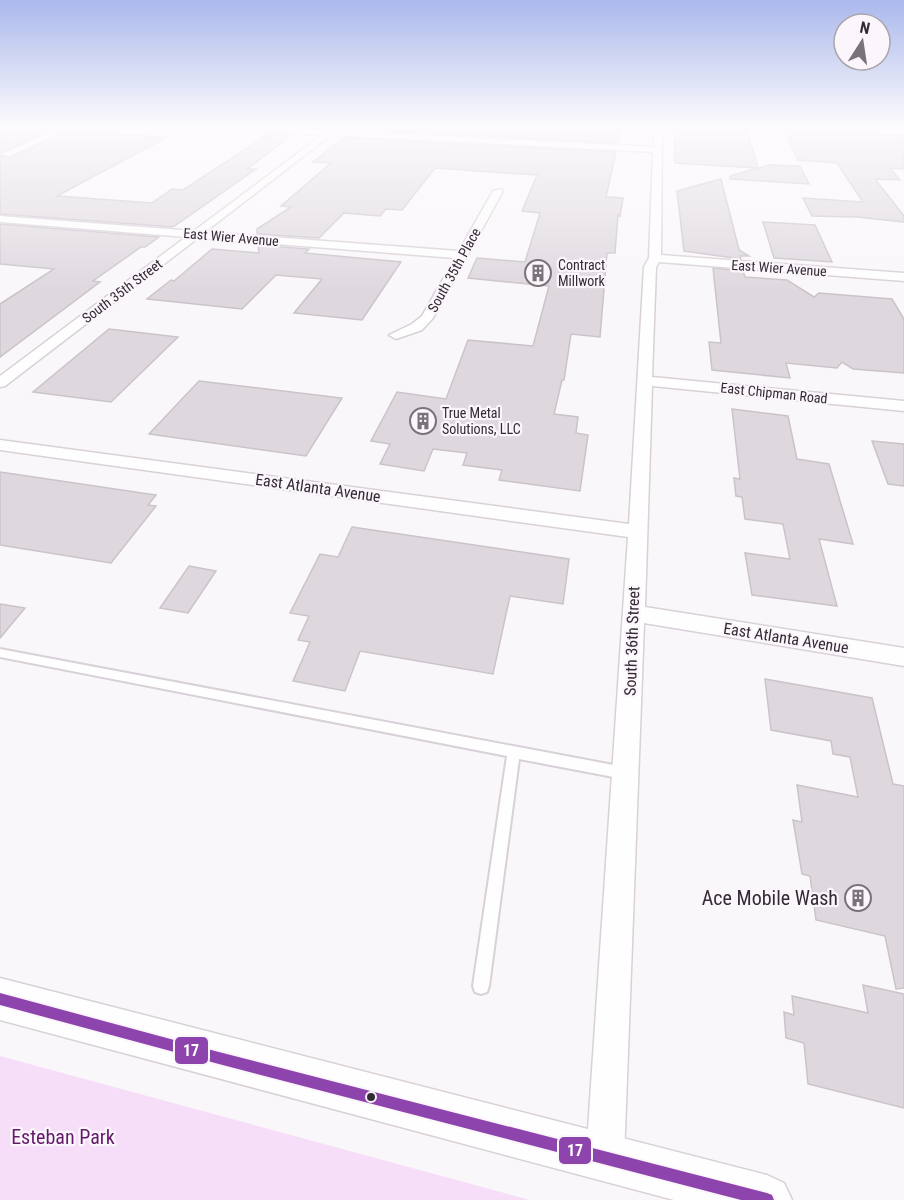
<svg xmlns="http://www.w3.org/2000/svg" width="904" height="1200" font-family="'Roboto Condensed',sans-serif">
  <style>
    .green { fill: #f7def8 }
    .building { fill: #ded8de; stroke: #cac3ca; stroke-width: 1.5 }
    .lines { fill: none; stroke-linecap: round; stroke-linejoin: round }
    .service-casing { stroke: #d8d1d8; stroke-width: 4 }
    .minor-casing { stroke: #d8d1d8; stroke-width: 3 }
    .tertiary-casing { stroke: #d8d1d8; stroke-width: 3 }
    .service { fill: #fefefe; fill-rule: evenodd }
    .minor { fill: #fefefe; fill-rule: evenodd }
    .tertiary { fill: #fefefe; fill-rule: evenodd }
    .bus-1-casing { stroke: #fbf6fb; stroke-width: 4 }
    .bus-1 { fill: #8e44ad; fill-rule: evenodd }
    .bus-dot { fill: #342a34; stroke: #fbf6fb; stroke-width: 2 }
    .labels { text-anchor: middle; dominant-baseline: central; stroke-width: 4.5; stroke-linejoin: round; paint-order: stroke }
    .far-street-label { font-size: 14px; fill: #342a34; stroke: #fbf6fb }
    .far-poi-label { font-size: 14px; fill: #342a34; stroke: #fbf6fb; text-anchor: start }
    .street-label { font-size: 16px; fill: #342a34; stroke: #fbf6fb }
    .near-poi-label { font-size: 20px; fill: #342a34; stroke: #fbf6fb; text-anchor: end }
    .near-park-label { font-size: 20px; fill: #65186c; stroke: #fbf6fb }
    .line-badge { stroke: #fbf6fb; stroke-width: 2 }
    .badge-label { font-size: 16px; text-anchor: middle; font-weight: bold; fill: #fff }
  </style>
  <rect width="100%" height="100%" fill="#faf7fa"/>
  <path class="green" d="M0 1056 530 1200H0Z"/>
  <path class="building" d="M0 125H63L0 153Z
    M80 125 111 127 97 133 167 137 57 196 152 203 172 189 183 190 269 134 292 135 247 169H256L173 227 0 214V155L10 158Z
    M359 125H599L622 126 618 143 353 129Z
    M674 125 746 127 758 168 770 165 800 166 809 184 730 179V176L757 168 675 163Z
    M782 125H831L836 132 904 136V169L890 168 900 180 875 179 904 216V222L857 217 812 216 803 198 863 202 837 163 798 160Z
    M343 138 616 152 606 197 623 198 620 216 618 215 615 253H607L600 337 571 334 564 380H562L554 414 578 417 576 433 588 435 580 491 499 480 502 470 463 465 467 453 433 449 424 471 380 464 390 444 371 441 397 392 446 399 468 340 533 346 549 286 468 278 477 258 525 262 540 213 522 211 537 175 435 168 402 210 386 209 380 216 344 213 319 238 257 234V229L291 207 281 206 331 163 313 162Z
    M721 179 739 250 749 256H740L741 259 684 251 677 191Z
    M763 222 815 225 832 262 774 258Z
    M0 224 159 237 145 247H141L93 281 100 282 0 357V304L54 269 0 264Z
    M258 245 309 249 305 253 401 262 362 320 294 313 322 279 276 275 242 309 147 299 171 280 174 281 212 249 259 253Z
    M713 268 743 271 745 277 787 280 814 297 819 293 892 299 904 319V373L853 369 842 362 837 368 786 363 790 378 712 370 709 342 721 343Z
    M109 329 178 337 111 402 33 392Z
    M199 381 342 398 306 456 149 434Z
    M732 409 788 416 797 459 829 464 853 544 819 539 837 606 752 595 745 553 790 559 783 524 745 519 742 497 736 496 734 478 740 479Z
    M872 441 904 444V486L888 484Z
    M0 472 156 495 148 505 156 506 111 563 0 545Z
    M352 527 569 559 563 604 510 596 493 674 360 651 345 691 293 681 310 642 298 640 309 616 290 613 320 554 338 557Z
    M189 566 216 571 188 613 160 608Z
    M0 604 25 608 0 638Z
    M765 679 872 698 893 784 904 786V988L896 989 885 936 816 920 810 876 802 874 793 820 802 822 797 785 858 797 850 757 833 754 831 741 771 730Z
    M863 985 904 994V1108L808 1084 804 1043 786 1038 784 1012 794 1015 792 996 868 1013Z"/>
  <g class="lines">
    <defs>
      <path id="service" d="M0 649 624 767 629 769 630 773 629 777 624 779 519 759 489 986 487 992 481 994 475 992 473 986 507 756 0 657Z"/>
      <path id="minor" d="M68 125H78L9 156 2 154Z
        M181 125H223L654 147V125H662L661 255 904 273V281L659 262 656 267 652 377 904 401V411L652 386 645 607 904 648V666L644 623 624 1159 618 1172 605 1178 592 1172 586 1159 628 537 0 450V440L629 524 644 267 649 258 653 152 331 135 205 232 459 251 493 191 501 189 503 191 433 318 422 330 396 339 389 335 412 324 422 316 455 258 198 238 5 386 0 387V376L186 237 0 222V216L194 231 322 135 185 127Z"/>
      <path id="tertiary" d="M0 978 767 1175 784 1183 792 1200H674L0 1020Z"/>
    </defs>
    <use href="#service" class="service-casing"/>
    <use href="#minor" class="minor-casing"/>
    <use href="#tertiary" class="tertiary-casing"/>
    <use href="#service" class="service"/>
    <use href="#minor" class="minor"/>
    <use href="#tertiary" class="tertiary"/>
    <defs>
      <path id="bus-1" d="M0 993 215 1051 767 1193 772 1195 774 1200H741L215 1063 0 1005Z"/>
    </defs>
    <use href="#bus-1" class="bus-1-casing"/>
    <use href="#bus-1" class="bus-1"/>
  </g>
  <linearGradient id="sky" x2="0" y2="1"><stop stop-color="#aab8ec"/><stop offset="0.43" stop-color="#fdfbfd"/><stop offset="1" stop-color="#fdfbfd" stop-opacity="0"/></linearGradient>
  <rect width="904" height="293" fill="url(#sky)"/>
  <defs>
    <symbol id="building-ring" viewBox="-11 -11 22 22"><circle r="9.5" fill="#fbf6fb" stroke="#797279" stroke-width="1.5"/><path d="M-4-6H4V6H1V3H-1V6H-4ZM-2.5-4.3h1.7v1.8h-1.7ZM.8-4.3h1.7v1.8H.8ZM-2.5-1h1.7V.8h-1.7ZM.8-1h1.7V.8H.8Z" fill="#797279"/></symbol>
  </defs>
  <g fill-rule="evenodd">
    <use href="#building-ring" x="523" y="258" width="30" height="30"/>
    <use href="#building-ring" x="408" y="406" width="30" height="30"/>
    <use href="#building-ring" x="843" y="883" width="30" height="30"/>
  </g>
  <circle class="bus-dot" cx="371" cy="1097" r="5"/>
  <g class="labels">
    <g class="far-street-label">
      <text transform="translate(231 237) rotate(5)">East Wier Avenue</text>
      <text transform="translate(779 268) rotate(4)">East Wier Avenue</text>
      <text transform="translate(454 270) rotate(-61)">South 35th Place</text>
      <text transform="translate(122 291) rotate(-37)">South 35th Street</text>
      <text transform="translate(774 393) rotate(6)">East Chipman Road</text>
    </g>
    <g class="far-poi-label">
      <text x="558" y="265">Contract<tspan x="558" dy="16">Millwork</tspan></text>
      <text x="442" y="413">True Metal<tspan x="442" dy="16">Solutions, LLC</tspan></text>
    </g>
    <g class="street-label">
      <text transform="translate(318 488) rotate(8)">East Atlanta Avenue</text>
      <text transform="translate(786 638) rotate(9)">East Atlanta Avenue</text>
      <text transform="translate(632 641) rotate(-88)">South 36th Street</text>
    </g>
    <g class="near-poi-label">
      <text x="838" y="898">Ace Mobile Wash</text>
    </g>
    <g class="near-park-label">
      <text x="63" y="1137">Esteban Park</text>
    </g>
  </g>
  <g class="line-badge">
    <rect x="174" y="1036" width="35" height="29" rx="6" fill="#8e44ad"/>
    <rect x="558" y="1136" width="34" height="29" rx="6" fill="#8e44ad"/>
  </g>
  <g class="badge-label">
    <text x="191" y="1056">17</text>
    <text x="575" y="1156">17</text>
  </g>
  <g transform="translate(862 42) rotate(12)"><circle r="28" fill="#fbf6fb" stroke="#aba4ab" stroke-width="1.5"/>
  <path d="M0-4.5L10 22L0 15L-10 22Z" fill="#797279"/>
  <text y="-9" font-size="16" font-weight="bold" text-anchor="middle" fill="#342a34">N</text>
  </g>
</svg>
